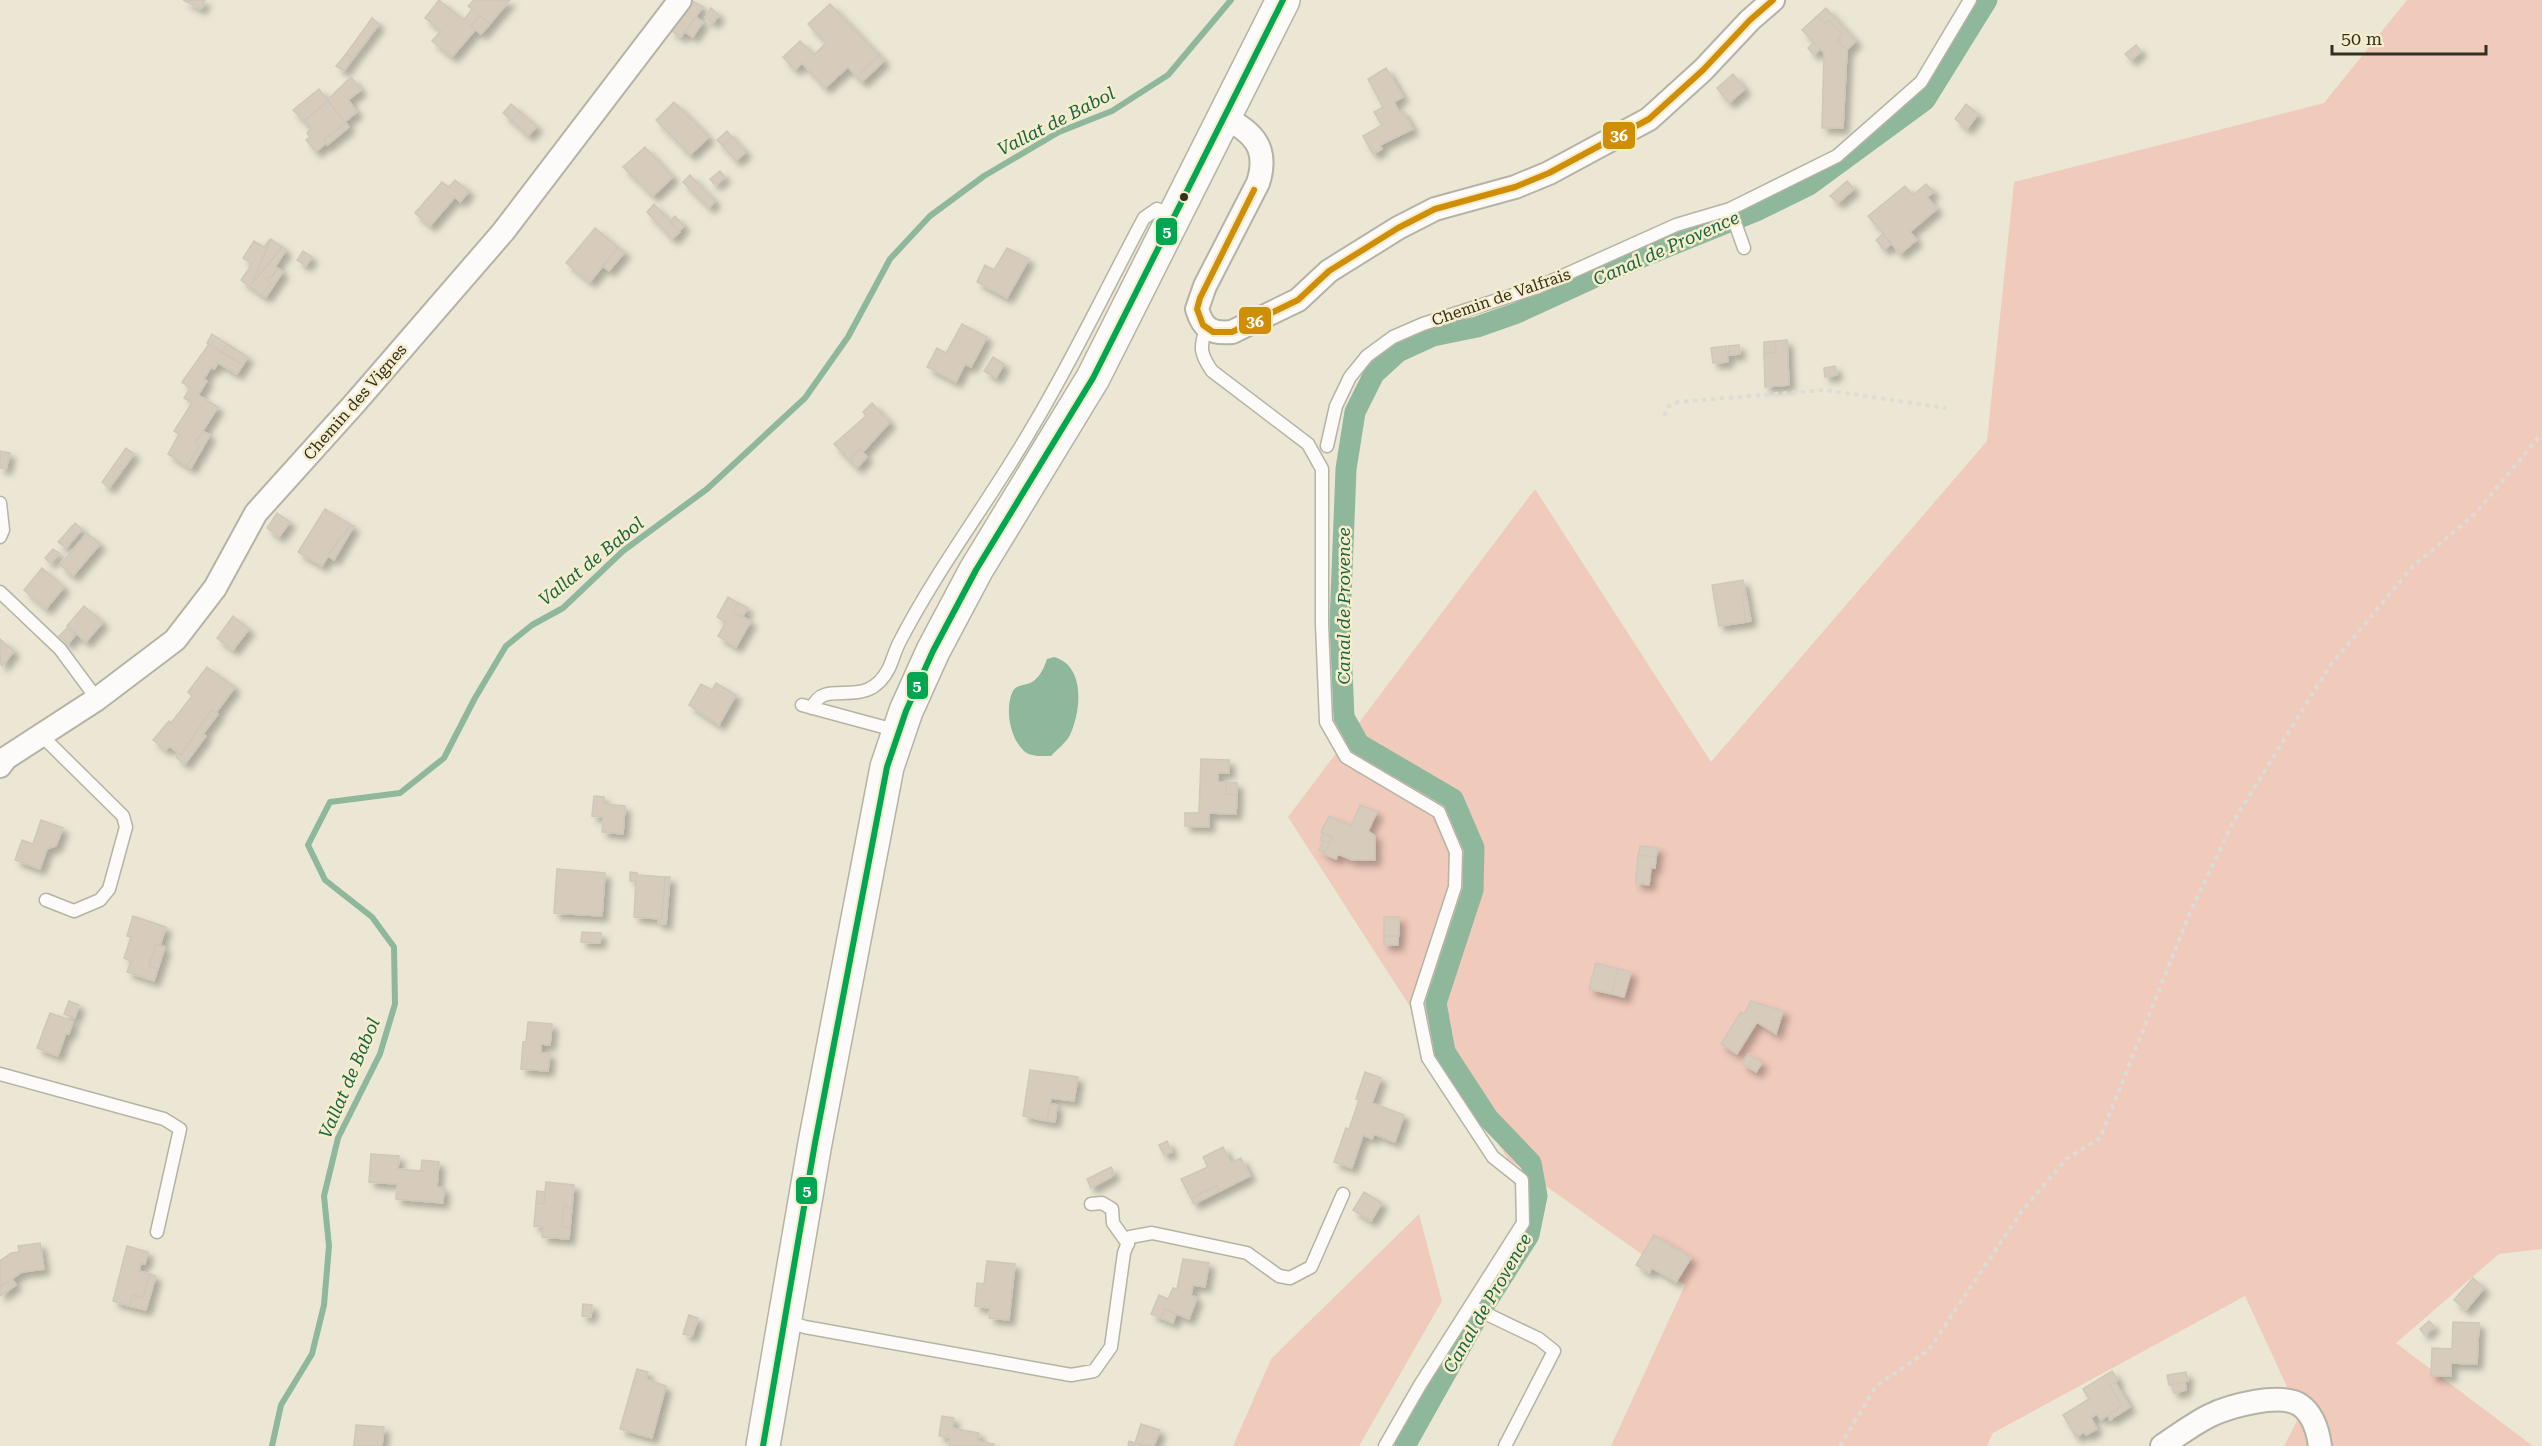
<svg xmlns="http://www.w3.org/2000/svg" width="2542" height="1446" font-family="'Roboto Serif',serif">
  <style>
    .green { fill: #f0cabb }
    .water { fill: #8eb79c }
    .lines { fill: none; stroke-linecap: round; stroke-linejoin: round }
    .stream { stroke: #8eb79c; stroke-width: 6 }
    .canal { stroke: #8eb79c; stroke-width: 21 }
    .building { fill: #d7ccbc; stroke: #cec7bb; stroke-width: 1.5; filter: url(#shadow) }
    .lane-casing { stroke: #b6b3a5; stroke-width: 15 }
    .street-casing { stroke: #b6b3a5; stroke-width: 26 }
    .secondary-casing { stroke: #b6b3a5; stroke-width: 36 }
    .path { stroke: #dedcd6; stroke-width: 4; stroke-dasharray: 4.5 4.5; stroke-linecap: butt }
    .lane { stroke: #fcfbf9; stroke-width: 12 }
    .street { stroke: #fcfbf9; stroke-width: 22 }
    .secondary { stroke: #fcfbf9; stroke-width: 33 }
    .bus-1-casing { stroke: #f5edcc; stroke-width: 10 }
    .bus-2-casing { stroke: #f5edcc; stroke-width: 10 }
    .bus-1 { stroke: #d08e07; stroke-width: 6 }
    .bus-2 { stroke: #00a651; stroke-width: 6 }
    .bus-dot { fill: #333023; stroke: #f5edcc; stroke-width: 2 }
    .labels { text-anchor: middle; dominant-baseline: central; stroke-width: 5; stroke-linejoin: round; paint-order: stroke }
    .street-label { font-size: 16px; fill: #333023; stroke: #f5edcc }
    .water-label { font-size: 18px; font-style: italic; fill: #1a6444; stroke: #f5edcc }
    .line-badge { stroke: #f5edcc; stroke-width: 2 }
    .badge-label { font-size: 16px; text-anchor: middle; font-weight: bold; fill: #fff }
  </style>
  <defs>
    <filter id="shadow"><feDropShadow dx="5.5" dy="5.5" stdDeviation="3" flood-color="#0004"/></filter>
  </defs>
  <rect width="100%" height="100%" fill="#ece7d5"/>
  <path class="green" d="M2407 0H2542V1249L2499 1254 2396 1343 2533 1446H2284L2300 1415 2245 1296 1993 1433 1987 1446H1611L1685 1285 1508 1159 1288 817 1535 489 1711 762 1987 441 2014 182 2324 103Z
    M1419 1214 1442 1301 1359 1446H1233L1271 1359Z"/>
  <path class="water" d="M1054 657C1086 666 1081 711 1070 735 1066 743 1057 749 1051 756 1043 756 1030 757 1024 751 1010 738 1005 710 1012 693 1015 684 1025 686 1032 682 1040 677 1044 668 1047 659Z"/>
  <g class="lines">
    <path class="stream" d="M272 1446 281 1405 312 1354 324 1305 329 1246 324 1196 338 1138 380 1054 395 1004 394 947 372 917 325 880 308 845 330 802 400 793 444 758 475 698 506 646 532 625 563 608 623 551 707 489 805 398 848 337 890 259 930 216 984 176 1059 132 1112 111 1168 75 1231 0"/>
    <path class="canal" d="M1405 1446 1480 1312 1529 1235 1537 1196 1531 1163 1488 1118 1445 1052 1436 1003 1473 890 1474 848 1453 799 1359 744 1344 717 1340 623 1346 469 1355 412 1374 374 1398 352 1433 336 1477 327 1517 313 1615 268 1756 211 1809 185 1925 100 1987 0"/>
  </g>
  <path class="building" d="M183 0H205L201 9Z
    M439 0 464 20 472 9 468 6 474 0H510L490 24 479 15 471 26 475 30 452 57 432 41 441 31 425 18Z
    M691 0 703 7 681 37 670 30Z
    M830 4 879 55 857 77 848 67 825 88 802 63 795 70 783 57 800 41 814 55 826 43 808 24Z
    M711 8 719 15 713 23 705 17Z
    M1826 8 1856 41 1847 50 1837 41 1843 35 1829 20 1825 24 1817 16Z
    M479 15 490 24 481 34 471 26Z
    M1817 16 1825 24 1829 20 1843 35 1837 41 1847 50 1843 128H1822L1824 53 1820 49 1814 55 1808 48 1814 42 1802 30Z
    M696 17 703 22 693 37 685 32Z
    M372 18 379 24 353 58 346 54Z
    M2136 45 2141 51 2131 60 2125 54Z
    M346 54 353 58 344 71 336 66Z
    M879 55 884 61 862 82 857 77Z
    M1386 68 1403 97 1394 102 1399 112 1402 110 1413 129 1380 145 1382 149 1373 154 1363 136 1382 125 1374 112 1383 107 1368 79Z
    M1733 74 1745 89 1729 103 1717 88Z
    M351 77 361 90 348 100 357 112 345 122 327 100Z
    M319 89 328 101 304 121 293 110Z
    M328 101 346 123 324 140 326 143 316 152 306 140 310 137 307 133 311 128 304 121Z
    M674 102 709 137 690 155 656 120Z
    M511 104 520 112 512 121 503 113Z
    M1966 104 1978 114 1967 129 1955 119Z
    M520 112 537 126 528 136 512 121Z
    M346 123 349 127 327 145 326 143 324 140Z
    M727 131 732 137 723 146 717 140Z
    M732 137 746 152 736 161 723 146Z
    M645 147 673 177 653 196 623 167Z
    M720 171 725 177 715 185 710 179Z
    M690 175 715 201 709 208 683 182Z
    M455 180 469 191 460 202 455 197 430 226 415 213 442 182 449 187Z
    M1847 181 1854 189 1838 203 1830 196Z
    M1926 184 1934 192 1927 197 1937 209 1910 232 1917 240 1900 254 1868 216 1905 186 1913 195Z
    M654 204 680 232 672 239 647 212Z
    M675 216 684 226 679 231 670 221Z
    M595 228 618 247 590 282 566 263Z
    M1883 234 1891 244 1884 250 1876 240Z
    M270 239 252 284 282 247 286 250 275 267 278 268 271 278 268 277 266 279 271 283 262 295 241 280 252 264 243 258 254 241 264 247Z
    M271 239 282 247 252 284Z
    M618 247 625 252 609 271 603 266Z
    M1007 248 1029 259 1007 298 977 282 985 265 994 270Z
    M303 251 312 257 306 266 297 260Z
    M278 268 283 272 266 297 262 295 271 283 266 279 268 277 271 278Z
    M962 324 987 337 971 367 965 364 956 382 927 367 937 348 946 353Z
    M212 334 227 344 222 353 207 343Z
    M1787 340 1789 385 1765 387 1764 354 1776 352 1775 341Z
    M1775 341 1776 352 1764 354V342Z
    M209 344 243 365 237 374 218 363 214 369 211 367 204 379 207 381 198 395 218 407 195 443 200 446 187 466 168 454 179 434 174 431 192 403 184 398 190 388 182 382Z
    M227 344 248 357 243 365 222 353Z
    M1739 345 1740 354 1729 355 1728 346Z
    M1726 346 1728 362 1713 363 1711 348Z
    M993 357 1004 364 996 378 984 371Z
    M1835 366 1837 375 1825 377 1824 368Z
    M872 403 890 422 863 452 860 449 849 460 834 444 866 416 863 412Z
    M203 431 210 435 191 468 187 466 200 446 195 443Z
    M126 448 134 454 109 488 102 482Z
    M860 449 867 457 857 468 849 460Z
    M0 451 10 453 6 469 0 468Z
    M325 509 351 525 341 539 339 538 322 566 298 552Z
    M277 513 290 522 279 537 267 528Z
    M75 523 82 529 66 548 58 542Z
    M351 525 354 526 334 560 328 556Z
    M87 533 100 544 73 576 60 565Z
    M53 549 59 553 50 563 45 558Z
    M42 568 64 587 46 609 24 590Z
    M1743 580 1746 594 1742 595 1746 622 1719 626 1712 585Z
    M1746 594 1751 621 1746 622 1742 595Z
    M728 597 738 603 733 612 751 621 736 647 718 636 726 622 717 617Z
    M738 603 748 608 742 617 733 612Z
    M84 606 103 622 86 642 67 626Z
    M233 616 249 629 233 650 217 638Z
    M67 628 75 635 68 644 59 636Z
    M0 639 14 651 2 666 0 664Z
    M207 667 235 687 216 713 211 710 181 755 169 746 166 750 153 740 169 721 171 723 192 696 188 692Z
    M716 683 736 695 719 725 689 705 701 684 712 690Z
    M211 710 218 714 203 734 206 736 185 764 176 757 178 753 181 755Z
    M1201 759 1229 760V773H1218V782H1226V794L1237 795 1236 814 1209 813V827L1185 826V813H1199Z
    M1226 782 1237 783V795L1226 794Z
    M594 796 604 797V804L625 806 623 834 602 832 603 817 592 816Z
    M1360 805 1377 812 1368 831 1375 836V860H1352L1338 854 1336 859 1324 854 1332 837 1321 832 1329 816 1351 826Z
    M41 820 63 828 56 846 47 849 40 869 15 860 22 840 33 844Z
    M1323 833 1332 837 1325 852 1319 850 1323 841 1320 840Z
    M1640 846 1658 848 1656 857 1639 855Z
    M1638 855 1656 857 1655 868H1651L1649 885 1636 883Z
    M557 869 605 873 602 916 554 913Z
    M630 872 637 873V875L665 877 662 919 634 917 636 881H630Z
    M665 877H670L666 924 658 923V919H662Z
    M133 916 166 927 160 946 156 944 149 966 158 969 154 981 127 972 131 961 124 958 131 937 127 936Z
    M1384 917H1399V936H1384Z
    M582 932 601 933 600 943 581 942Z
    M1384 936H1398V945H1384Z
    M156 944 165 947 158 969 149 966Z
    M1596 963 1618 969 1612 994 1589 989Z
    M1618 969 1631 972 1624 997 1612 994Z
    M69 1001 79 1005 75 1018 64 1014Z
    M1751 1001 1783 1011 1776 1034 1757 1022 1737 1054 1721 1044 1741 1012 1744 1014Z
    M50 1013 73 1021 69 1034 66 1033 58 1056 37 1048Z
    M528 1022 552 1024 550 1045 541 1044V1053H550L548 1071 521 1069 523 1042H526Z
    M1748 1054 1762 1063 1756 1072 1742 1064Z
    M1030 1070 1078 1077 1074 1101 1051 1098 1047 1121 1023 1116Z
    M1365 1072 1381 1078 1372 1103 1404 1115 1395 1142 1374 1134 1372 1139 1363 1135 1352 1168 1334 1162 1346 1128 1349 1129 1359 1100 1356 1099Z
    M1050 1104 1057 1105 1055 1122 1047 1121Z
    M1167 1141 1172 1152 1164 1155 1159 1145Z
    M1223 1147 1231 1163 1241 1158 1250 1176 1220 1191 1217 1185 1191 1198 1181 1179 1208 1167 1203 1157Z
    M371 1154 399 1156 398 1169 421 1171 422 1160 439 1162 437 1187 444 1188 443 1203 396 1199 397 1184 369 1182Z
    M1111 1167 1114 1173 1111 1177 1091 1188 1087 1179Z
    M546 1182 574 1185 572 1207 564 1206 562 1227 570 1228 569 1239 542 1237 543 1227 534 1226 536 1203 544 1204Z
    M1217 1185 1220 1191 1194 1204 1191 1198Z
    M537 1191 545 1192 544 1204 536 1203Z
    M1364 1192 1382 1203 1371 1221 1353 1210Z
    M564 1206 572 1207 570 1228 562 1227Z
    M1654 1235 1691 1258 1676 1282 1652 1268 1649 1273 1636 1265Z
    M40 1243 44 1269 22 1272 0 1287V1261L11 1253 19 1252 18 1246Z
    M127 1246 148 1252 145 1264 141 1263 139 1271 150 1274 143 1298 133 1295 129 1306 113 1301Z
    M1183 1259 1209 1263 1205 1287 1193 1285 1191 1295 1197 1298 1189 1319 1165 1309 1161 1318 1151 1314 1159 1295 1168 1299 1173 1288 1177 1289Z
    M987 1261 1015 1264 1009 1320 989 1318 990 1308 975 1306 977 1283 984 1284Z
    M150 1274 156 1276 146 1310 129 1306 133 1295 143 1298Z
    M2473 1278 2484 1288 2466 1310 2454 1300Z
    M12 1279 16 1285 0 1296V1287Z
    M583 1304 592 1305 591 1317 582 1316Z
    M1165 1309 1176 1314 1173 1323 1161 1318Z
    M689 1315 698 1318 692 1336 683 1334Z
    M2429 1321 2434 1326 2425 1335 2420 1329Z
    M2453 1322 2479 1323 2477 1364 2451 1363V1376H2431L2432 1348 2452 1349Z
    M637 1369 648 1372 646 1379 666 1386 652 1438 620 1429Z
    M2112 1371 2118 1380 2110 1386 2122 1406 2111 1413 2113 1418 2110 1420 2108 1415 2101 1420 2097 1414 2091 1418 2097 1429 2086 1435 2084 1432 2076 1437 2063 1415 2089 1399 2083 1389Z
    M2186 1372 2188 1381 2169 1385 2167 1375Z
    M2115 1382 2130 1407 2113 1418 2111 1413 2122 1406 2110 1386Z
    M2185 1382 2186 1390 2174 1393 2172 1385Z
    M942 1416 954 1418 952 1428 979 1433 978 1441 994 1444 993 1446H949L950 1438 939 1436Z
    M1141 1424 1160 1430 1154 1446 1140 1444 1128 1446 1129 1441 1135 1443Z
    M356 1425 384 1427 382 1446H354Z"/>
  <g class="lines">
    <defs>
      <path id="lane" d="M1730 209 1744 248
        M1206 329C1199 348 1201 355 1212 371L1308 444 1322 469V624L1326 722 1346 757 1439 812 1456 852 1455 887 1417 1003 1428 1058 1493 1157 1522 1180 1523 1223 1420 1385 1385 1446
        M1327 446 1336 406 1350 377 1367 356 1393 337 1423 324 1538 287 1676 225 1730 209 1837 156 1921 82 1970 0
        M0 503 3 530 0 537
        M0 592 60 649 97 699
        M802 705 898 731
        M812 708C825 675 866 714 889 668 893 659 895 651 899 643 938 567 991 499 1033 426 1073 359 1107 287 1144 218L1157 209 1175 215
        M41 735 123 816 126 827 109 889 100 900 74 911 46 900
        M0 1074 164 1119 180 1129 157 1232
        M1091 1204 1102 1203 1112 1209 1113 1223 1128 1244
        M1470 1306 1539 1339 1554 1351 1505 1446
        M787 1321 805 1327 1071 1375 1094 1371 1111 1347 1124 1253 1130 1237 1152 1233 1247 1253 1279 1276 1290 1278 1311 1267 1343 1194"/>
      <path id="street" d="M1225 118C1254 132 1269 149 1258 183L1205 286 1197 309C1203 329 1211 334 1232 332L1298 300 1329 271 1398 228 1435 209 1515 187 1549 173 1649 119 1703 70 1750 20 1773 0
        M0 766 6 758 97 699 175 640 215 588 256 513 355 403 503 232 680 0
        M2162 1446C2177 1436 2193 1424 2209 1416 2229 1406 2281 1392 2300 1405 2313 1414 2318 1431 2320 1446"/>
      <path id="secondary" d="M763 1446 815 1143 887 767 906 711 933 651 976 570 1093 378 1283 0"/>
    </defs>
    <use href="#lane" class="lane-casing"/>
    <use href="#street" class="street-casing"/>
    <use href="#secondary" class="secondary-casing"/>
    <path class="path" d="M1664 416 1669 406 1678 402 1825 390 1946 408
      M1840 1446 1876 1386 1928 1351 2021 1212 2066 1159 2100 1138 2189 915 2233 822 2329 667 2413 566 2475 514 2542 433"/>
    <use href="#lane" class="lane"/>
    <use href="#street" class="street"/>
    <use href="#secondary" class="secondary"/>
    <defs>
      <path id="bus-1" d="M1254 190 1200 298 1197 309 1203 325 1213 332H1232L1298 300 1329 271 1398 228 1435 209 1515 187 1549 173 1649 119 1703 70 1750 20 1773 0"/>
      <path id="bus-2" d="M763 1446 815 1143 887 767 906 711 933 651 976 570 1093 378 1283 0"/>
    </defs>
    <use href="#bus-1" class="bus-1-casing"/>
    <use href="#bus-2" class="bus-2-casing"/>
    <use href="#bus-1" class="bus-1"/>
    <use href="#bus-2" class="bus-2"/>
  </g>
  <circle class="bus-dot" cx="1184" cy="197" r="5"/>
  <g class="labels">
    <g class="street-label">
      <text transform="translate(1501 297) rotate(-19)">Chemin de Valfrais</text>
      <text transform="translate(355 402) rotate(-49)">Chemin des Vignes</text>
    </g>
    <g class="water-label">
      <text transform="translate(1056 121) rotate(-27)">Vallat de Babol</text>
      <text transform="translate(1666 248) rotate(-24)">Canal de Provence</text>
      <text transform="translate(591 561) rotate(-39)">Vallat de Babol</text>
      <text transform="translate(1343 606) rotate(-90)">Canal de Provence</text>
      <text transform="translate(349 1078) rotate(-67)">Vallat de Babol</text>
      <text transform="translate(1487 1303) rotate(-60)">Canal de Provence</text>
    </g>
  </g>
  <g class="line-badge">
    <rect x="1602" y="121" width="34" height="29" rx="6" fill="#d08e07"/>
    <rect x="1155" y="217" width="23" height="29" rx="6" fill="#00a651"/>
    <rect x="1238" y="306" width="34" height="29" rx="6" fill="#d08e07"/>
    <rect x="906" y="671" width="23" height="29" rx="6" fill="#00a651"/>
    <rect x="795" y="1176" width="23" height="29" rx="6" fill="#00a651"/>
  </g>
  <g class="badge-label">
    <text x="1619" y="141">36</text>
    <text x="1167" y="237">5</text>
    <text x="1255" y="327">36</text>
    <text x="917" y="691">5</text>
    <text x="807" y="1196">5</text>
  </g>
  <path d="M2332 45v9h154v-9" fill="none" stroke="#333023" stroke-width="3"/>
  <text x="2341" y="45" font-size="18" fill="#333023" stroke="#f5edcc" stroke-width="4.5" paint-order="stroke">50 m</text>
</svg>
